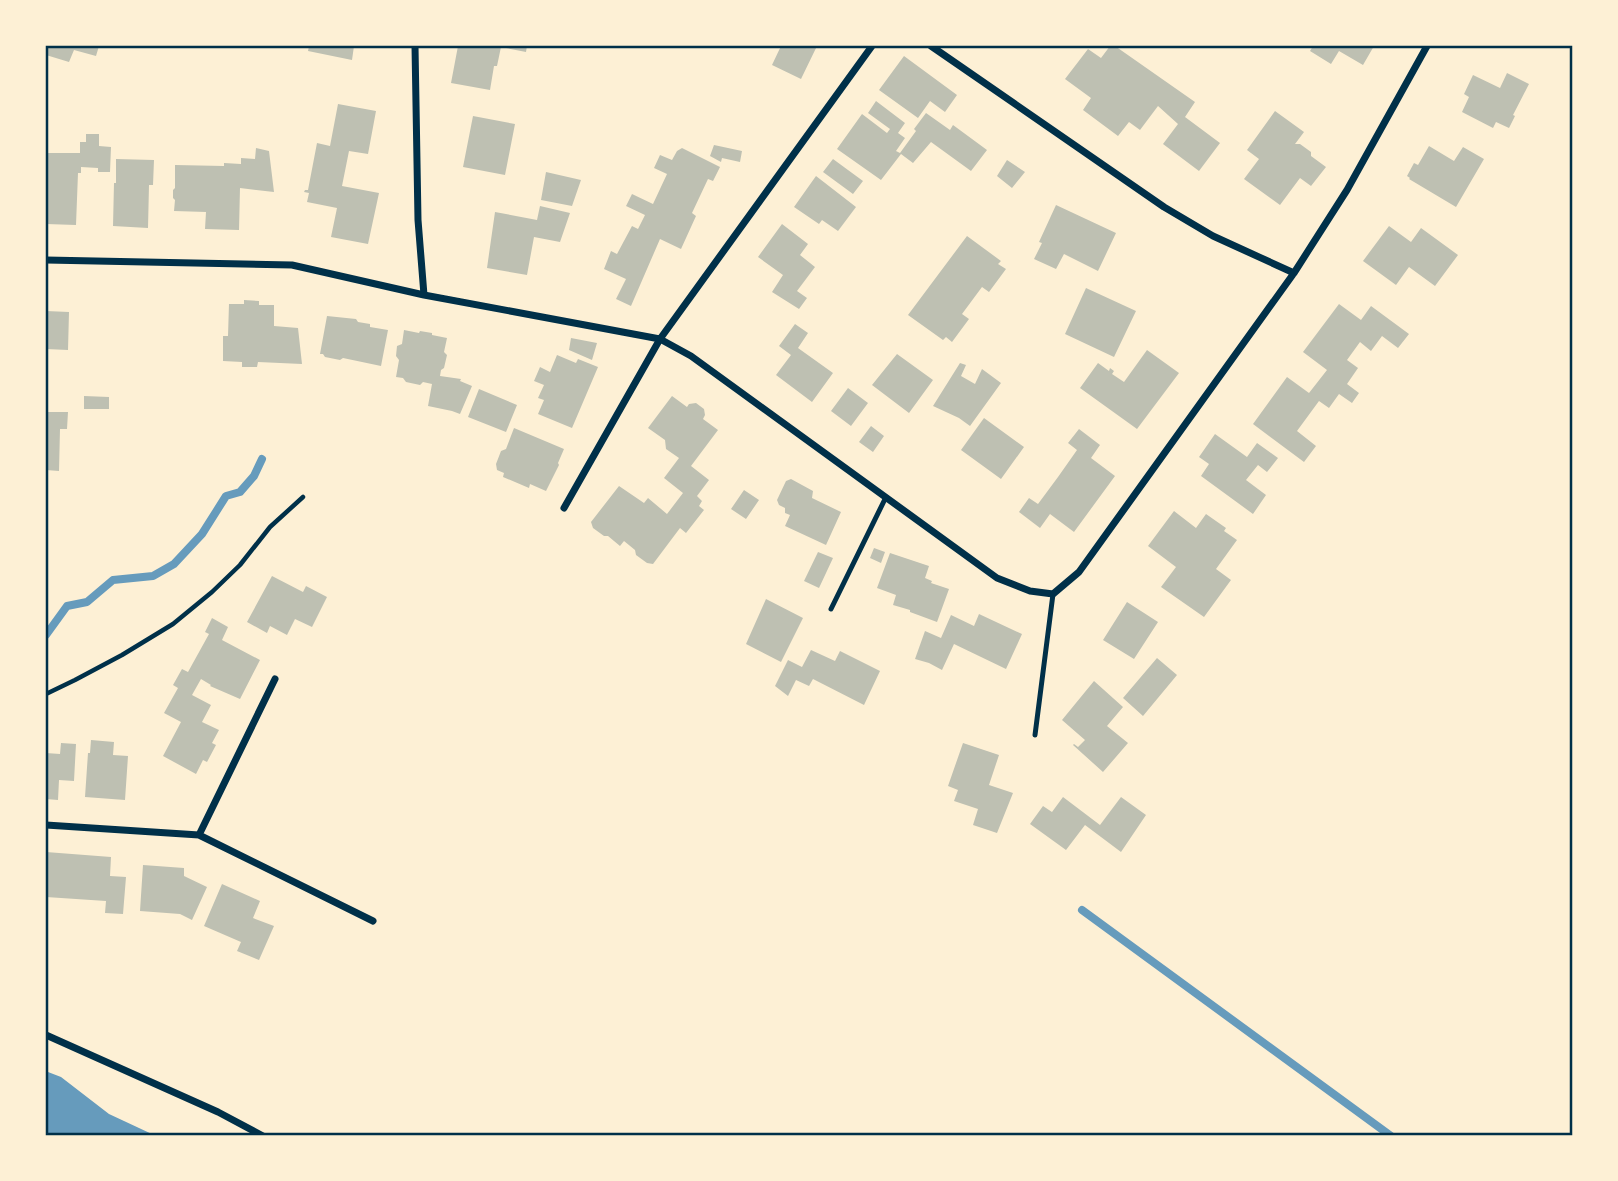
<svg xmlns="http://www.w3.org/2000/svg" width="1618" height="1181" font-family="'Source Sans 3',sans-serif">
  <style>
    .water { fill: #669bbc }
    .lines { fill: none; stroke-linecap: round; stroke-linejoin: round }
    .stream { stroke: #669bbc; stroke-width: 8 }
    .building { fill: #bec0b2 }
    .path { stroke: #003049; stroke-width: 4.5 }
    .service { stroke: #003049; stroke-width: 5 }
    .minor { stroke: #003049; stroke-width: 7 }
    .neatline { fill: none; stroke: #003049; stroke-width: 2.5 }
  </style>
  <rect width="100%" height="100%" fill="#fdf0d5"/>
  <path class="water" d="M48 1072 61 1077 109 1114 154 1135H46V1073Z"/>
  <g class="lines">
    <path class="stream" d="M46 635 67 606 87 602 113 580 153 576 174 564 202 534 226 496 240 492 254 476 262 459
      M1082 910 1391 1136"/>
  </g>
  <path class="building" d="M48 46H99L96 56 74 50 69 62 46 55Z
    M309 46H354L352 60 308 51Z
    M458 46H527L526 52 501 47 497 66H494L490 90 451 83Z
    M781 46H817L801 79 772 65Z
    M1110 46H1115L1195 102 1185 117 1220 143 1199 171 1163 144 1178 124 1158 106 1140 130 1129 122 1118 136 1083 110 1091 98 1065 79 1088 49 1101 58Z
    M1313 46H1374L1363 65 1339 51 1331 64 1310 51Z
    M904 56 957 95 945 112 930 101 918 118 879 90Z
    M1507 73 1529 84 1513 115 1515 116 1509 128 1496 122 1493 128 1462 112 1469 97 1464 94 1473 75 1500 88Z
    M876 101 905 123 898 133 905 138 896 151 900 153 916 131 914 129 926 113 950 130 953 125 987 150 971 171 931 142 913 163 901 154 881 180 837 149 862 114 887 133 890 129 868 113Z
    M338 104 376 111 368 154 349 151 342 186 379 193 368 244 331 237 337 208 307 202 309 193 304 192 305 190H308L317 143 330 146Z
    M1275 111 1304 132 1295 144H1300L1311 152V156L1326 167 1311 186 1300 178 1280 205 1244 179 1259 159 1247 150Z
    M473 116 515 124 505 175 463 167Z
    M86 134H99V146L111 147 110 172H98V168L81 167V173H78L76 225 46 224V153H80V142H86Z
    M714 145 742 151 740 162 722 158 721 162 710 156Z
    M1429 146 1454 161 1463 147 1484 159 1456 207 1409 179 1410 178 1407 176 1414 163 1418 165Z
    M256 148 269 151 274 192 240 188 239 230 205 229 206 212 174 211 175 200 173 198V190L175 188V165L224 166V163L241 164V158L255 159Z
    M682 148 720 167 713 181 708 179 692 213 696 216 681 249 660 239 631 306 616 299 626 279 604 269 611 251 617 254 632 226 638 229 645 215 626 206 632 194 653 204 667 174 654 168 660 155 672 160 677 151Z
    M116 159 154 160 153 185H149L148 228 113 226 114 183H116Z
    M833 159 863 181 853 194 823 172Z
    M1007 160 1025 172 1012 188 997 176Z
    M546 172 581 180 572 206 541 200Z
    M816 176 856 207 838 231 822 220 819 224 794 207Z
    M1056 205 1116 233 1098 271 1064 254 1056 269 1034 259 1042 243 1039 242Z
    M540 206 570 213 560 242 534 237 527 275 487 268 495 212 537 220Z
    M782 224 808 244 800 255 815 267 797 291 807 298 799 309 772 292 783 275 758 257Z
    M1389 226 1411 242 1421 228 1458 255 1435 286 1409 267 1396 285 1363 261Z
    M967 236 1001 261 998 264 1006 269 989 292 982 287 962 314 969 319 952 342 946 337 943 340 908 315Z
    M1086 288 1136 311 1114 357 1065 334Z
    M244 300 259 301V305H274V326L298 328 302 364 258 362 257 367H242V362L223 361V336H228L229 304H244Z
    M1339 304 1361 320 1371 306 1409 334 1398 348 1382 336 1371 351 1360 342 1347 360 1358 368 1347 384 1359 393 1352 403 1339 394 1329 408 1319 401 1297 431 1316 446 1304 462 1253 424 1287 377 1309 393 1327 370 1303 352Z
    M46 311 69 312 68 350 46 349Z
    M327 316 356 319 358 322 370 324V327L388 330 381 366 343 358 340 360 325 357 323 354H320Z
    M795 324 808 333 798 348 833 373 812 402 776 375 791 355 779 346Z
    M404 330 419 333 420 331 432 333V335L447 338 444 352 447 355 444 368 441 370 440 376 461 379 460 381 472 386 460 414 452 411 428 406 432 384 423 382 420 385 406 382 403 378 396 377 399 360 396 356 397 346 402 344Z
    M571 338 597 343 592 360 569 350Z
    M1147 350 1179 373 1137 429 1080 388 1098 363 1109 371 1110 368 1114 371 1112 374 1124 382Z
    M897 354 933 380 909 413 872 385Z
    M557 355 576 363 578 359 598 367 572 428 538 414 544 400 538 398 544 385 534 381 540 367 550 372Z
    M960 363 966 365 961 376 975 384 982 369 1001 383 970 426 959 418 933 406Z
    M848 388 868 403 851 426 831 411Z
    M479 389 517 405 506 432 468 417Z
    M84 396 109 397V409H84Z
    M672 396 687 407 689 404 696 403 704 409 705 415 703 419 718 430 691 466 709 480 697 496 702 501 699 506 704 510 686 533 680 528 653 564 647 563 636 555 635 550 624 541 620 546 608 536H604L593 528 591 522 619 486 644 503 648 498 667 514 683 493 664 478 679 458 666 449 665 440 648 428Z
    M46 412H68L67 429H60L59 471 46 470Z
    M984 418 1024 447 1001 479 961 450Z
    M871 426 884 436 873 452 859 442Z
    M514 428 564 449 558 463 559 465 546 491 530 484 529 488 503 477 504 473 497 470 496 464 501 451 506 449Z
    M1079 429 1100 445 1091 458 1115 476 1074 532 1050 514 1040 528 1019 512 1029 498 1038 504 1058 477 1077 450 1068 443Z
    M1215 434 1247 457 1257 443 1278 458 1267 472 1258 465 1246 480 1266 495 1253 514 1201 476 1209 464 1199 457Z
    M791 479 813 491 812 498 841 512 826 545 785 526 790 515 785 513V508L779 505 777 500 786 481Z
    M744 490 759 500 746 519 731 509Z
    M1174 511 1196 528 1206 514 1226 528 1224 531 1237 540 1216 569 1231 580 1204 617 1161 587 1176 567 1148 546Z
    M874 548 885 552 881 563 870 558Z
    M818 552 833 558 819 588 804 581Z
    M890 553 929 566 925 578 932 581 931 583 949 589 937 622 910 612V610L893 605 896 595 877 588Z
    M272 576 303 592 306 586 327 597 312 627 295 619 287 635 270 626 267 633 247 622Z
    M766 599 803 618 781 662 746 644Z
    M1127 602 1158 622 1134 659 1103 640Z
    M979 614 1022 634 1006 669 954 644 942 670 929 663 915 659 925 631 941 638 951 615 974 626Z
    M212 618 228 627 222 640 260 660 240 699 210 686 211 685 201 679 192 695 211 705 202 722 219 730 212 743 216 745 207 762 203 760 196 774 163 756 181 722 164 713 178 688 173 685 182 669 188 672 209 634 205 632Z
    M811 650 835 661 840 651 880 671 864 705 813 679 809 686 796 680 788 696 775 686 788 660 802 667Z
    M1157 658 1177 675 1143 716 1123 698Z
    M1094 681 1123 707 1107 726 1128 743 1103 772 1073 745 1074 744 1078 747 1085 740 1062 720Z
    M91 740 114 742 113 755 128 756 125 800 85 797 88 753H90Z
    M61 743 76 744 74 781 59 780 58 800 46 799V753L60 754Z
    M963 743 999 755 989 785 1013 793 997 833 973 825 978 809 954 801 958 790 948 786Z
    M1063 797 1100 825 1121 797 1146 815 1121 852 1085 825 1066 850 1030 824 1043 806 1052 812Z
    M46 852 111 857 110 876 126 877 123 914 105 913 106 901 46 897Z
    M143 865 184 868V876L207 887 192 920 180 914 140 911Z
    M222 884 260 901 253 918 274 926 259 960 237 951 241 942 204 926Z"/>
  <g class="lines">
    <path class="path" d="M46 694 75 680 122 655 173 624 212 592 240 565 270 527 303 497"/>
    <path class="service" d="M831 609 886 497
      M1035 735 1053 594"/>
    <path class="minor" d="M415 46 418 220 424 295
      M931 46 1164 207 1213 236 1294 273
      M46 260 292 265 424 295 660 339 691 356 997 578 1030 591 1053 594 1079 572 1294 273 1347 190 1427 46
      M564 508 660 339 872 46
      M46 825 199 835 275 679
      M199 835 373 921
      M46 1035 218 1112 263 1136"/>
  </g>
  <rect width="1618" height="1181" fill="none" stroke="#fdf0d5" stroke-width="94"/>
  <rect x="47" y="47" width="1524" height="1087" class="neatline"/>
</svg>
